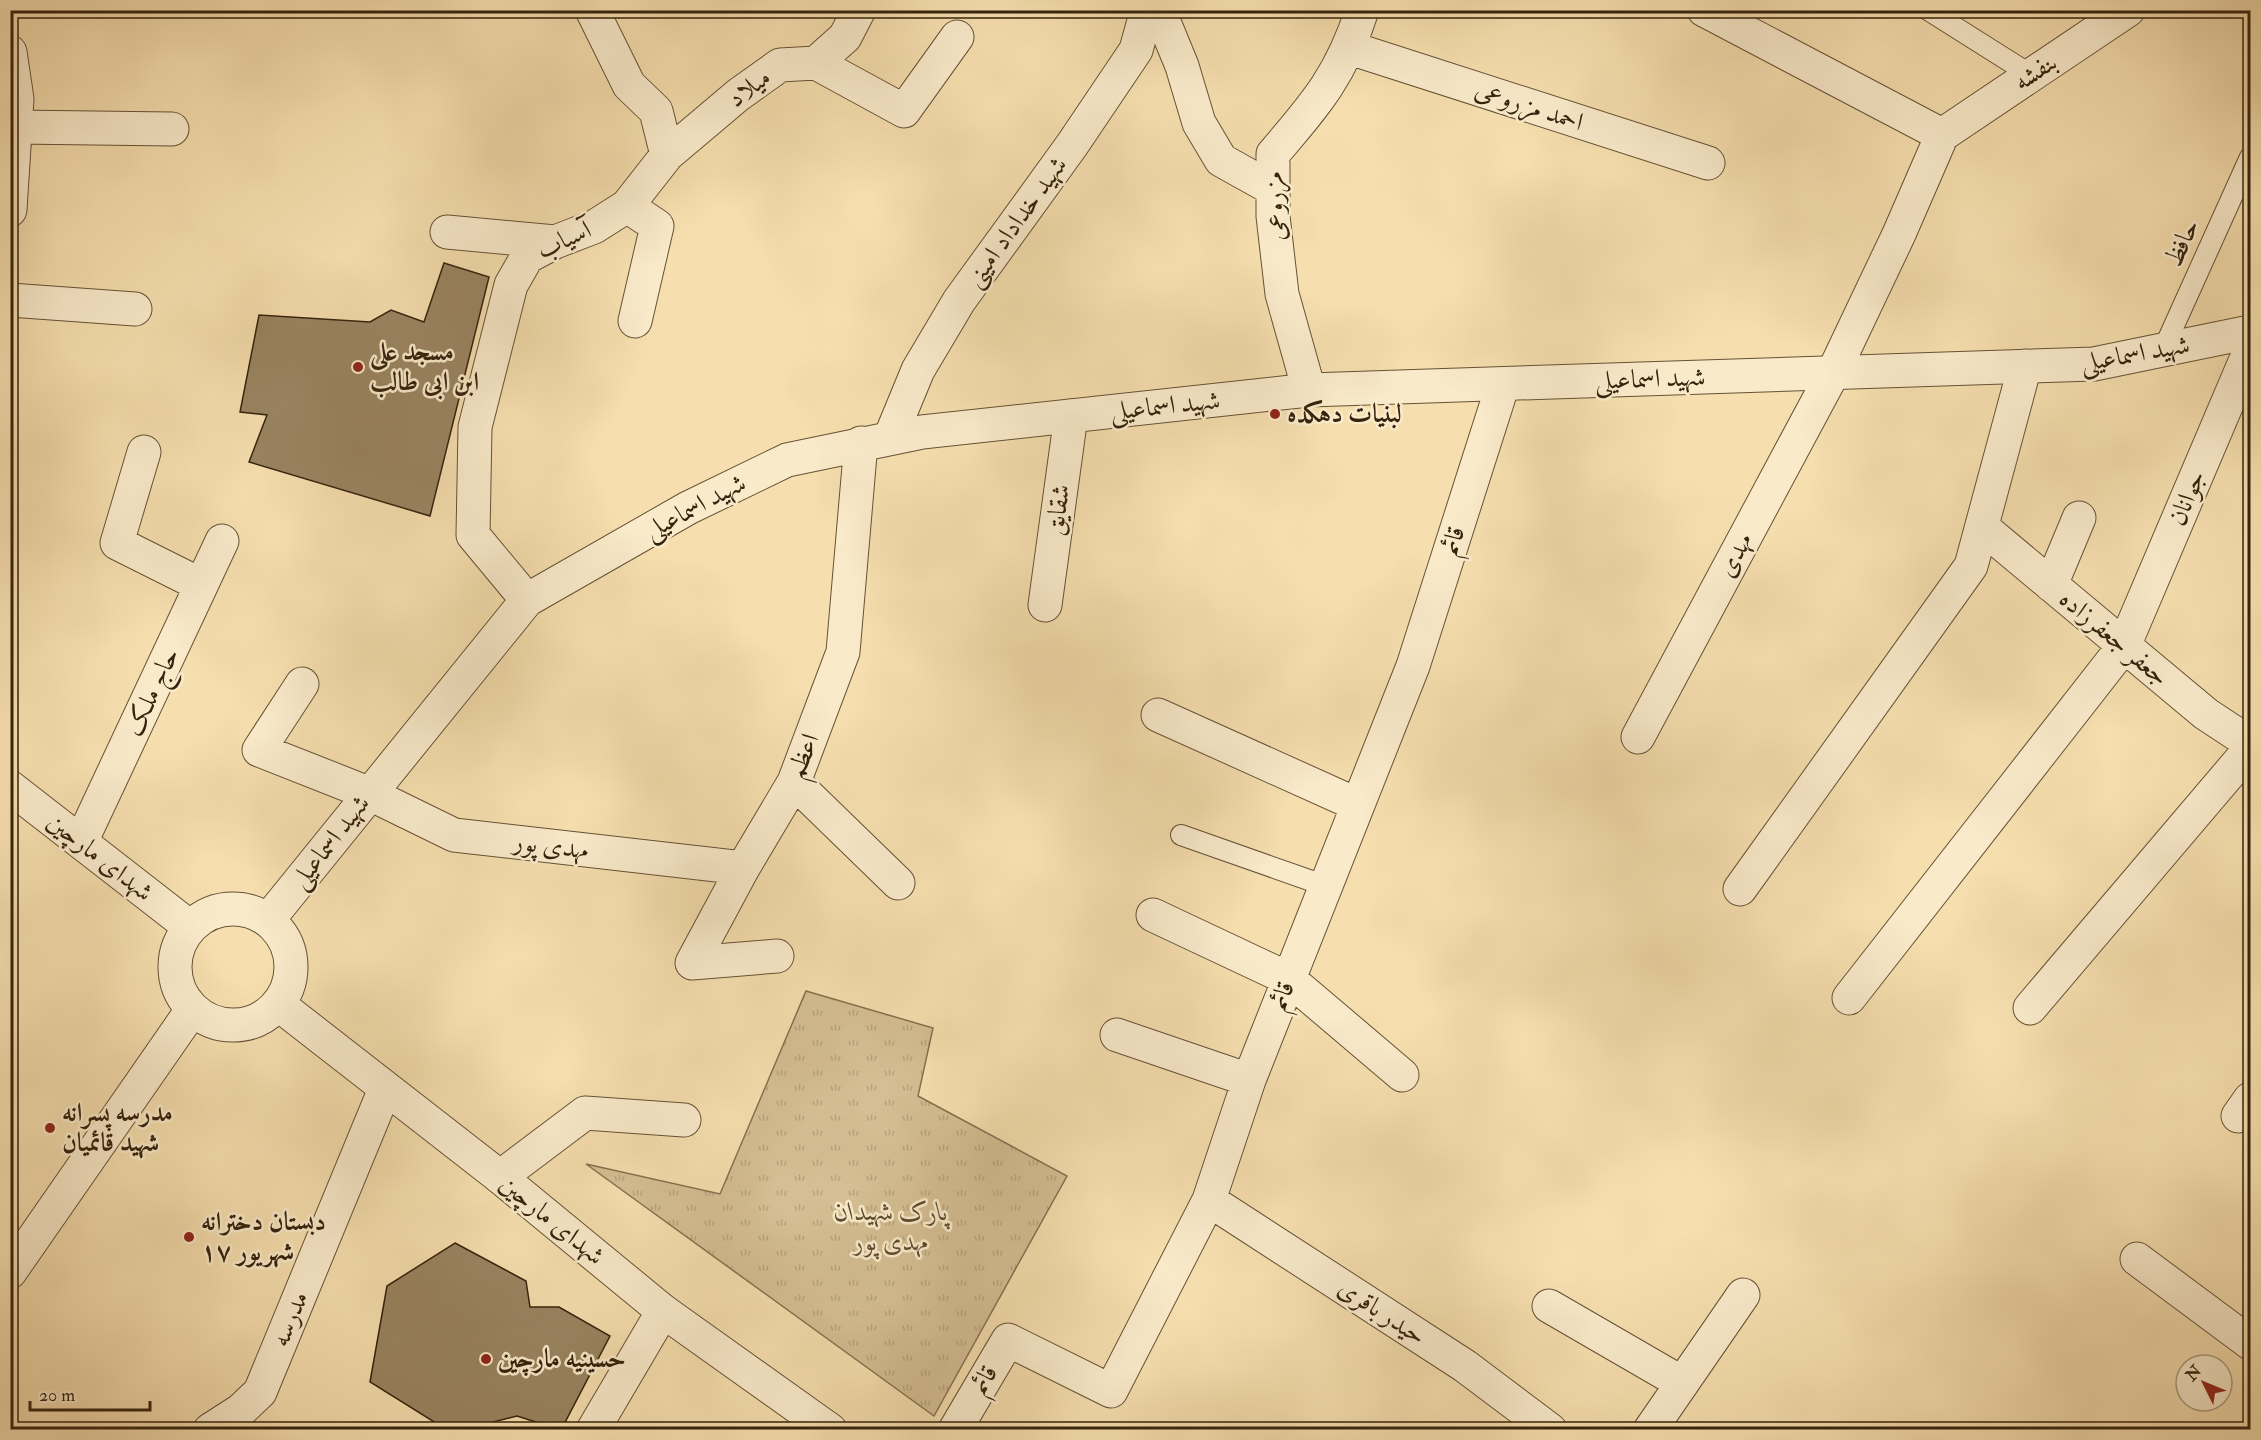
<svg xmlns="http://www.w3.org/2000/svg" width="2261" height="1440" font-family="'IM FELL Double Pica',Amiri,serif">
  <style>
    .park { fill: url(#park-tufts); stroke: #857050; stroke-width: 1.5 }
    .building { fill: #998461; stroke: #35230d; stroke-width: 1.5 }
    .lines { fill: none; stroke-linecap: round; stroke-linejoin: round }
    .service-casing { stroke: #655235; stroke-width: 22 }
    .minor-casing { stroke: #655235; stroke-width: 35 }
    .tertiary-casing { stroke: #655235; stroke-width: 35 }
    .service { stroke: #f9eaca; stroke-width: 20 }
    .minor { stroke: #f9eaca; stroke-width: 33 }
    .tertiary { stroke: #f9eaca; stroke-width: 33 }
    .poi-dot { fill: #8f2418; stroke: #f9eaca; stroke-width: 2 }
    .labels { text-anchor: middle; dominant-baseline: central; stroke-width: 5; stroke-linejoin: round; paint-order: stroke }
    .street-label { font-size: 26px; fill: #35230d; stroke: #f9eaca }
    .poi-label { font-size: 26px; font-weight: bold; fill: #35230d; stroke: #f9eaca; text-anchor: start }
    .park-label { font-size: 26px; font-style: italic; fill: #5d4a2e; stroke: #f9eaca }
  </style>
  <defs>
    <pattern id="park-tufts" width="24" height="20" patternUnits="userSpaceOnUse" patternTransform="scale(1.5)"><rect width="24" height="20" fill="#d5be93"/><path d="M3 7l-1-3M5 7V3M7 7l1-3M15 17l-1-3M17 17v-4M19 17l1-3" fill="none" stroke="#b7a37e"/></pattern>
  </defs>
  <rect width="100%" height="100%" fill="#f6deae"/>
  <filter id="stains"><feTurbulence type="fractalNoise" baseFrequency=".00333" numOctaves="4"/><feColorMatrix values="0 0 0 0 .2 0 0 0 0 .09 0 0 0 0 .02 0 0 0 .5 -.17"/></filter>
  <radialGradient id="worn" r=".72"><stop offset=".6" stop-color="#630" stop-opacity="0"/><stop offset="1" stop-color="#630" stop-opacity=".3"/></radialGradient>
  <path class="park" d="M806 991 933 1028 918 1096 1067 1176 934 1416 586 1164 720 1194Z"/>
  <path class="building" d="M444 263 489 277 430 516 249 462 267 415 240 412 259 315 370 322 391 310 424 322Z
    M455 1243 526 1281 530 1307H559L610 1336 561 1430 517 1416 461 1430H447L370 1382 387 1286Z"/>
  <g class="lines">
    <defs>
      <path id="service" d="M1928 10 2031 75
        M2163 350 2250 157
        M1181 835 1326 886"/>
      <path id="minor" d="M1159 10 1182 66 1199 123 1221 160 1273 189
        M1704 10 1942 135
        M1350 48 1708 163
        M10 52 17 99 10 210
        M816 63 904 111 957 37
        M16 127 172 129
        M1942 135 2128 10
        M667 155 738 95 780 65 816 63 845 37 859 10
        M627 206 657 226 635 321
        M447 232 555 242
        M10 300 135 309
        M1309 390 1282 294 1273 216V154C1316 104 1342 74 1362 10
        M144 452 117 543 201 585
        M1982 527 2206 714 2250 743
        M2051 585 2079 518
        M527 600 473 535 475 427 511 285 527 257 555 242 594 227 627 206 667 155 656 111 629 85 592 10
        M1045 605 1071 416
        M302 684 259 750 368 793 454 835 743 868
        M1158 715 1358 805
        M1638 737 1833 373 1899 234 1942 135
        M794 782 898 883
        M81 842 222 541
        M1740 889 1971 566 2025 366
        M1153 915 1289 979 1402 1075
        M777 956 692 963 743 868 794 782 843 652 861 443
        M1849 998 2124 646 2250 350
        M2030 1008 2250 749
        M1117 1035 1249 1080
        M2238 1116 2250 1099
        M500 1177 585 1113 684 1120
        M1209 1200 1465 1366 1550 1430
        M2137 1259 2250 1343
        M1549 1306 1682 1383
        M593 1430 663 1311
        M955 1430 1008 1340 1111 1391 1209 1200 1249 1080 1413 666 1503 384
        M1650 1430 1743 1295"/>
      <path id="tertiary" d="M890 438 918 370 959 301 1072 145 1136 50 1147 10
        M10 787 190 927
        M175 967a58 58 0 1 1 116 0a58 58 0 1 1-116 0Z
        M268 920 527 600 688 508 787 460 922 432 1309 390 2094 364 2250 332
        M278 1004 500 1177 663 1311 830 1430
        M10 1272 192 1010
        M210 1430 241 1410 260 1392 385 1089"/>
    </defs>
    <use href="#service" class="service-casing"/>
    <use href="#minor" class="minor-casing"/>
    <use href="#tertiary" class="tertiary-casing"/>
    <use href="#service" class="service"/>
    <use href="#minor" class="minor"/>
    <use href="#tertiary" class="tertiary"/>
  </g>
  <g class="poi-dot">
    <circle cx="358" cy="367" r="6"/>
    <circle cx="1275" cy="414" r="6"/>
    <circle cx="50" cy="1128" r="6"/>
    <circle cx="189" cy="1237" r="6"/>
    <circle cx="486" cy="1359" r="6"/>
  </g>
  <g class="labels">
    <g class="street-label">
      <text transform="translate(2035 72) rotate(-34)">بنفشه</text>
      <text transform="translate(749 88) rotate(-37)">میلاد</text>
      <text transform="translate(1529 106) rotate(18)">احمد مزروعی</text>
      <text transform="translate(1275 206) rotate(-93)">مزروعی</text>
      <text transform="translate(1016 222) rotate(-54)">شهید خداداد امینی</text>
      <text transform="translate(564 240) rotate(-25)">آسیاب</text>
      <text transform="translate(2182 243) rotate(-66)">حافظ</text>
      <text transform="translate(2135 354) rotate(-10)">شهید اسماعیلی</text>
      <text transform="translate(1650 379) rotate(-2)">شهید اسماعیلی</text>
      <text transform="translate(1165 406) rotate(-6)">شهید اسماعیلی</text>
      <text transform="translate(2187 498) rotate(-67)">جوانان</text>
      <text transform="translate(695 507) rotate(-28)">شهید اسماعیلی</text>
      <text transform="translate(1058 510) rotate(-82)">شقایق</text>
      <text transform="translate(1453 541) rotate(-72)">قائم</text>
      <text transform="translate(1735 555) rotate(-62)">مهدی</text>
      <text transform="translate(2114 638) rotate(40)">جعفر جعفرزاده</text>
      <text transform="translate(152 692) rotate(-65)">حاج ملک</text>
      <text transform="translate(803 756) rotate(-68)">اعظم</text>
      <text transform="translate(330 842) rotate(-52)">شهید اسماعیلی</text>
      <text transform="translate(551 846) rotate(7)">مهدی پور</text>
      <text transform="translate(100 857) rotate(38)">شهدای مارچین</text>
      <text transform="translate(1282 996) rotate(-69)">قائم</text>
      <text transform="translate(552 1220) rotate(39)">شهدای مارچین</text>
      <text transform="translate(1382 1312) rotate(33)">حیدر باقری</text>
      <text transform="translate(290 1319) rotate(-67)">مدرسه</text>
      <text transform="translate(984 1380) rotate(-59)">قائم</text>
    </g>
    <g class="poi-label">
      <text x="370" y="352">مسجد علی<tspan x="370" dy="30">ابن ابی طالب</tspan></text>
      <text x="1287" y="414">لبنیات دهکده</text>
      <text x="62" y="1113">مدرسه پسرانه<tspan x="62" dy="30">شهید قائمیان</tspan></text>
      <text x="201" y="1222">دبستان دخترانه<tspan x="201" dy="30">۱۷ شهریور</tspan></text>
      <text x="498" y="1359">حسینیه مارچین</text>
    </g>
    <g class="park-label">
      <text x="891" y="1212">پارک شهیدان<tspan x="891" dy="30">مهدی پور</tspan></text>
    </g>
  </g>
  <rect width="2261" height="1440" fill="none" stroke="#f6deae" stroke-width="36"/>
  <rect x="12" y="12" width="2237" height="1416" fill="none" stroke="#35230d" stroke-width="3"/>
  <rect x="18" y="18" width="2225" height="1404" fill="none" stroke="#35230d" stroke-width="1.5"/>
  <g transform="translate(2204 1383) rotate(313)"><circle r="28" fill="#f9eaca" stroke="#ab9a7e" stroke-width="1.5"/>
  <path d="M0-4.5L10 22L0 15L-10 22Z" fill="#8f2418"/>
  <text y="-9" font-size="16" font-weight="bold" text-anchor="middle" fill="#35230d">N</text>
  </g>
  <path d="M30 1401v9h120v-9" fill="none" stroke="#35230d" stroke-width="3"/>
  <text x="39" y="1401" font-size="18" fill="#35230d" stroke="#f9eaca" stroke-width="4.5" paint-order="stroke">20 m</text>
  <rect width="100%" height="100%" filter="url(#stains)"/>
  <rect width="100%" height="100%" fill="url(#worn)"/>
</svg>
